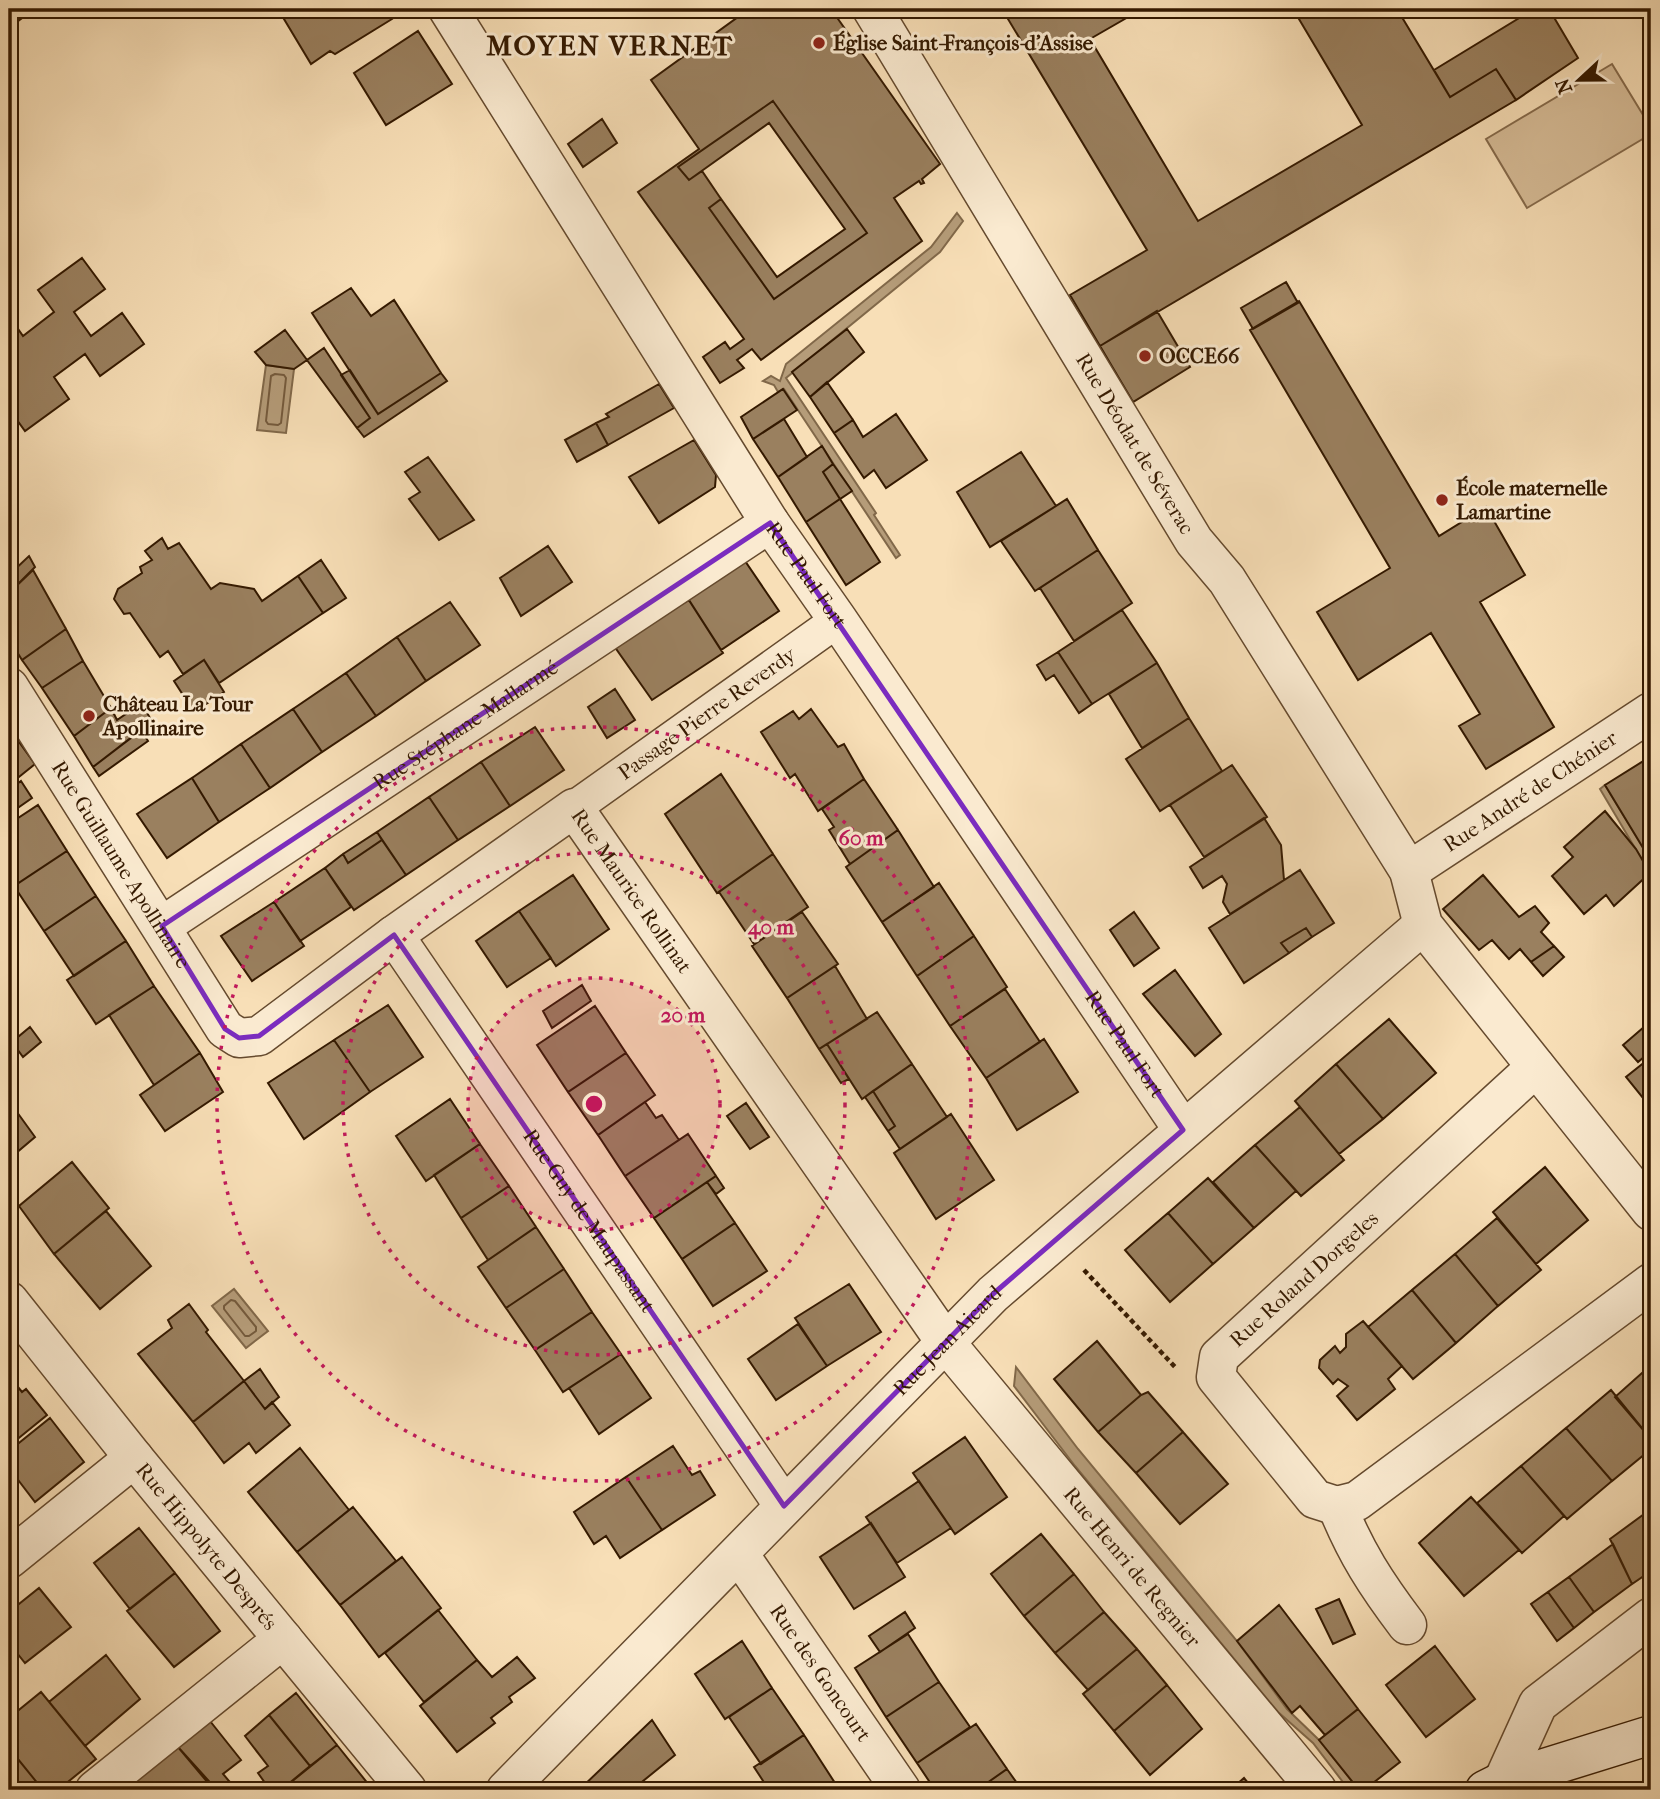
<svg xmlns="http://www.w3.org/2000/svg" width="1660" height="1799" font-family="'IM FELL French Canon',serif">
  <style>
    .green { fill: #d7bd98; stroke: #866b4c; stroke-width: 2 }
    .water { fill: #b59c79; stroke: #816849; stroke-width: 2 }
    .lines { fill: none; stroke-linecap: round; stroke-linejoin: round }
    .shore { stroke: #745a3c; stroke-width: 2 }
    .building { fill: #9a805f; stroke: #341900; stroke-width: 2; fill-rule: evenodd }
    .pedestrian-casing { stroke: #654a2e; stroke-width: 36 }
    .minor-casing { stroke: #654a2e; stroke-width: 41 }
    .secondary-casing { stroke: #341900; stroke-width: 41 }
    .path { stroke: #341900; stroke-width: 4.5; stroke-dasharray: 5 3.5; stroke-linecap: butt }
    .pedestrian { stroke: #faead0; stroke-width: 33 }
    .minor { stroke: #faead0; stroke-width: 38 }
    .secondary { stroke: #faead0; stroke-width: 38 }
    .marked { fill: none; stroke: #7b2cbf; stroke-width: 5; stroke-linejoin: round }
    .ring { fill: none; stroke: #c2185b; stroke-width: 3.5; stroke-dasharray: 3.5 7 }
    .poi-dot { fill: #8f2418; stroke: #faead0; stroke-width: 2.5 }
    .labels { text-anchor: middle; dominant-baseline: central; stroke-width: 6; stroke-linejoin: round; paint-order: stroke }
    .poi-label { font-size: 21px; font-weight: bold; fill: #341900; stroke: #faead0; text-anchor: start }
    .street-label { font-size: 21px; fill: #341900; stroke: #faead0 }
    .district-label { font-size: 28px; font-weight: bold; letter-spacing: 2px; fill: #341900; stroke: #faead0 }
    .centre { fill: #c2185b; stroke: #faead0; stroke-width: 3.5 }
    .ring-label { font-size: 21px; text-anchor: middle; font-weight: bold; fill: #c2185b; stroke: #faead0; stroke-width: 6; stroke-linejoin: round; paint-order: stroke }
  </style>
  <rect width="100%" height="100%" fill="#f8dfb7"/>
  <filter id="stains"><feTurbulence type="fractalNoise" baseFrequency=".00286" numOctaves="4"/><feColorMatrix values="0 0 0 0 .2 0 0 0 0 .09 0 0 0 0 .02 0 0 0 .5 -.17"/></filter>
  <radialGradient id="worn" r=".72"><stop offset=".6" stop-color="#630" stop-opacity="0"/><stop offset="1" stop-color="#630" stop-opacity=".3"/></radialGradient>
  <path class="green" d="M1612 64 1651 128V134L1527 208 1486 139Z"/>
  <path class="water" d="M957 213 963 221 940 252 786 378 876 513 874 515 900 555 896 558 784 389 778 392 774 385 763 381 771 376 780 381 786 364 931 247Z
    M266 365 294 369 286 433 257 430Z
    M1605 785 1651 861V875L1600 789Z
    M234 1289 268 1331 246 1348 212 1306Z
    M1016 1367 1078 1449 1237 1641 1287 1709 1319 1740 1359 1790H1349L1313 1743 1278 1712 1075 1466 1014 1386Z"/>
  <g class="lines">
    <path class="shore" d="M275 374 284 375 286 378 281 423 278 425 268 424 266 421 271 376Z
      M231 1300 235 1301 256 1327V1331L249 1336H245L224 1309V1306Z"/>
  </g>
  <path class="building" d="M9 9H34L9 28Z
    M300 9H386L392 19 335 54 330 51 311 64 284 19Z
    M750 9H831L940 164 922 179 924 183 921 184 919 181 894 198 922 241 761 360 752 349 737 360 744 368 720 383 703 357 725 342 730 349 744 339 638 192 699 149 651 80 742 14 741 11 743 10 745 12ZM773 101 867 233 774 299 709 208 721 199 702 171 689 180 678 167Z
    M1002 9H1142L1090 39 1198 221 1362 125 1293 9H1397L1450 97 1496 69 1516 100 1100 346 1070 295 1147 250Z
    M1534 9H1549L1578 58 1516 100 1496 69 1450 97 1434 70Z
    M418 31 452 84 386 125 354 73Z
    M773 101 867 233 774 299 709 208 721 199 777 277 845 229 769 123 689 180 678 167Z
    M602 119 617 143 583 167 568 144Z
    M82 258 105 289 74 312 91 336 122 313 144 344 100 376 85 354 54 377 69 399 25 431 9 409V316L23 336 54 312 38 290Z
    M1286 282 1298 303 1253 329 1241 308Z
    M351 288 371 316 394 300 441 373 378 414 312 313Z
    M1299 301 1439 536 1486 507 1525 575 1480 602 1554 727 1486 769 1459 726 1480 714 1431 633 1358 680 1317 612 1390 568 1250 330Z
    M1157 311 1190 367 1133 402 1100 346Z
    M847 329 864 352 810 397 792 372Z
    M285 330 307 360 294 369 266 365 255 352Z
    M324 348 370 418 357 428 307 360Z
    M350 370 378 414 441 373 447 381 364 437 357 428 370 418 341 375Z
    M827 382 853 420 834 433 810 397Z
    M659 384 674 408 608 445 596 423 609 417 606 414Z
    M783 389 797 410 753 439 741 417Z
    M896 414 927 460 886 488 874 470 864 478 834 433 853 420 863 437Z
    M784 419 807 457 778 477 753 439Z
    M596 423 608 445 577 462 565 440Z
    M694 440 716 475 715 487 659 523 629 477Z
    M822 446 833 464 823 472 840 499 806 522 778 477Z
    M1021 452 1056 506 990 547 957 492Z
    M428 457 474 520 439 540 409 499 420 492 405 472Z
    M833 464 852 491 840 499 823 472Z
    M840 499 880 562 846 585 806 522Z
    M1067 499 1098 550 1035 591 1001 541Z
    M162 538 168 549 179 543 211 589 220 583 254 589 262 601 298 576 323 613 219 683 204 660 183 674 168 651 160 657 130 613 124 614 114 599 118 589 142 573 140 567 152 560 145 551Z
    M548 546 572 582 521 616 500 578Z
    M1098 550 1132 603 1074 641 1040 588Z
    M741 555 779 611 721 650 685 594Z
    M29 556 35 567 9 593V575Z
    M321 560 346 598 323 613 298 576Z
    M33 570 66 629 22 660 9 639V593Z
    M689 600 723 653 652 700 612 643Z
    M450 602 480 645 426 681 397 637Z
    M1122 610 1157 663 1092 704 1058 652Z
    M66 629 83 661 42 688 22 660Z
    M397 637 426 681 376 716 346 673Z
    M1058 652 1092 704 1079 713 1054 675 1046 680 1037 665Z
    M204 660 224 692 194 712 174 681Z
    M83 661 111 708 74 736 42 688Z
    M1157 663 1189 718 1142 748 1109 694Z
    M346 673 376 716 322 752 293 709Z
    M615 689 635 720 607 738 588 707Z
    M142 703 152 722 93 767 74 736 111 708 117 720Z
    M293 709 322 752 270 788 241 744Z
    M811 709 838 747 844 744 864 779 818 811 795 774 790 778 761 732 793 711 799 719Z
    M1189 718 1222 771 1160 811 1126 759Z
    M535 727 564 770 510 806 481 762Z
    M141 730 148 741 99 776 93 767Z
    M19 742 35 764 9 785V749Z
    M241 744 270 788 219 822 192 778Z
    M1645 760 1651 771V861L1605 785Z
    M481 762 510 806 458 840 429 797Z
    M1232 765 1267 817 1204 857 1170 805Z
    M721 774 773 854 717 893 665 814Z
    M192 778 219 822 167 858 137 814Z
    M864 779 898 830 850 864 829 830 834 827 822 809Z
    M21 781 32 798 9 814V790Z
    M429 797 458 840 406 875 377 832Z
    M38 805 67 851 14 886 9 877V824Z
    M1605 811 1636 849 1650 873 1614 906 1606 895 1584 914 1552 876 1573 857 1564 847Z
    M1264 818 1281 845 1284 880 1230 914 1223 902 1227 884 1222 876 1203 888 1190 867Z
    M898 830 934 887 882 922 846 867Z
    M377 832 382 840 348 863 343 854Z
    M382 840 406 875 354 910 325 868 343 854 348 863Z
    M67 851 96 896 44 931 14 886Z
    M773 854 808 907 754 944 719 892Z
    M325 868 351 907 300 941 274 902Z
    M1300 870 1334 923 1312 937 1306 928 1281 943 1289 953 1244 983 1209 928Z
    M573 875 609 929 556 966 519 911Z
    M1483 875 1519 917 1535 906 1549 923 1541 932 1554 946 1531 962 1520 949 1509 959 1492 940 1479 950 1443 909Z
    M939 883 974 936 917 976 882 922Z
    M96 896 126 941 74 976 44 931Z
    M274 902 304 946 252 981 221 936Z
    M519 911 551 958 507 987 476 941Z
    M802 912 838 964 787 998 752 946Z
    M1134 912 1159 948 1134 966 1110 930Z
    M1306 928 1312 937 1289 953 1281 943Z
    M974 936 1007 987 950 1026 917 976Z
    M126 941 154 986 96 1024 67 980Z
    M1554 946 1564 957 1543 976 1531 962Z
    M835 966 867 1019 819 1049 787 998Z
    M1175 970 1221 1034 1195 1056 1143 994Z
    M582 985 591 1001 552 1028 543 1011Z
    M154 986 200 1053 154 1085 109 1015Z
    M1005 989 1040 1042 986 1078 950 1026Z
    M388 1005 423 1057 370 1092 334 1040Z
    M595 1006 626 1053 568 1092 537 1045Z
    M877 1012 912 1064 862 1099 827 1044Z
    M1389 1019 1436 1073 1383 1119 1336 1064Z
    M1651 1021V1051L1638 1062 1623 1045Z
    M30 1027 41 1042 23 1057 12 1042Z
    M1044 1039 1078 1092 1017 1130 986 1078Z
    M334 1040 370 1092 304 1139 268 1083Z
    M827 1044 849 1079 841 1083 819 1049Z
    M200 1053 223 1092 165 1131 140 1095Z
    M626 1053 655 1095 598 1135 568 1092Z
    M1651 1057V1108L1626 1077Z
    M912 1064 947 1117 900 1149 888 1131 895 1126 873 1091Z
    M1336 1064 1383 1119 1339 1154 1295 1101Z
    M873 1091 895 1126 888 1131 865 1097Z
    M450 1099 480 1144 426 1181 396 1136Z
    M9 1101 35 1137 9 1159Z
    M645 1102 656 1118 662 1115 679 1140 625 1176 598 1135Z
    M746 1103 769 1137 750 1149 727 1116Z
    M1300 1107 1344 1160 1301 1196 1255 1145Z
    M951 1114 994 1180 936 1219 894 1153Z
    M688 1134 716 1176 654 1218 625 1176Z
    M480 1144 509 1186 461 1218 434 1175Z
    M1255 1145 1296 1191 1254 1228 1213 1182Z
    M72 1162 109 1208 54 1254 19 1206Z
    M1545 1167 1588 1220 1536 1264 1493 1212Z
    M716 1176 724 1188 716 1194 707 1182Z
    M1208 1178 1254 1228 1213 1264 1168 1213Z
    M707 1182 735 1223 682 1259 654 1218Z
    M509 1186 536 1227 488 1260 461 1218Z
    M106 1211 151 1266 100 1309 54 1254Z
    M1168 1213 1213 1264 1170 1302 1125 1250Z
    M1497 1218 1541 1270 1498 1306 1455 1254Z
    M735 1223 767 1271 713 1306 682 1259Z
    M536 1227 564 1269 506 1308 478 1267Z
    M1455 1254 1498 1306 1456 1343 1412 1290Z
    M564 1269 592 1312 535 1350 506 1308Z
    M849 1284 881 1332 827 1366 795 1318Z
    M1412 1290 1456 1343 1413 1379 1368 1327Z
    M189 1304 208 1330 206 1332 244 1381 193 1422 138 1354 172 1328 168 1320Z
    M592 1312 621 1354 563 1392 535 1350Z
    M1363 1321 1402 1366 1388 1379 1395 1389 1357 1420 1337 1396 1348 1386 1338 1379 1333 1384 1319 1368 1320 1360 1335 1346 1340 1353 1346 1347V1334Z
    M798 1324 827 1366 776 1400 748 1359Z
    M1097 1341 1141 1395 1098 1432 1054 1379Z
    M621 1354 651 1398 599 1434 569 1388Z
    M1651 1365V1439L1615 1397Z
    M260 1369 279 1397 265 1409 244 1381Z
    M9 1376 22 1392 26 1389 47 1415 9 1446Z
    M244 1381 265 1409 272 1402 290 1425 256 1453 249 1443 224 1463 193 1422Z
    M1611 1390 1651 1439V1449L1612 1481 1566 1428Z
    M1148 1392 1183 1432 1136 1473 1098 1432 1141 1395Z
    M50 1418 84 1462 35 1502 9 1468V1451Z
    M1566 1428 1612 1481 1567 1519 1521 1466Z
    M1183 1432 1228 1484 1180 1524 1136 1473Z
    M965 1437 1007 1497 955 1534 913 1473Z
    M673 1446 692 1475 700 1471 715 1495 662 1530 626 1477Z
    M300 1448 349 1510 297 1552 248 1492Z
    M1521 1466 1564 1516 1522 1553 1477 1503Z
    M626 1477 662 1530 620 1558 606 1536 594 1544 574 1512Z
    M919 1481 951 1528 897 1563 866 1517Z
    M1471 1497 1519 1550 1464 1596 1419 1543Z
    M353 1507 396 1561 340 1605 297 1552Z
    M1651 1509V1571L1632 1584 1610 1539Z
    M871 1523 905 1577 854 1609 820 1557Z
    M139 1528 175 1573 130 1609 94 1563Z
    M1041 1534 1074 1574 1024 1616 991 1574Z
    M1613 1544 1632 1584 1594 1612 1569 1577Z
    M402 1557 441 1608 379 1657 340 1605Z
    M175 1573 220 1631 174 1667 127 1611Z
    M1074 1574 1104 1612 1055 1653 1024 1616Z
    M1569 1577 1594 1612 1574 1628 1548 1592Z
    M39 1588 71 1627 25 1663 9 1643V1612Z
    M1548 1592 1574 1628 1557 1641 1531 1604Z
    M1339 1599 1355 1634 1333 1644 1316 1609Z
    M1279 1605 1358 1709 1325 1735 1300 1706 1292 1713 1237 1641Z
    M438 1610 477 1660 424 1702 385 1653Z
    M905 1612 915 1628 880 1652 869 1636Z
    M1104 1612 1137 1649 1088 1690 1055 1653Z
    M908 1634 939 1682 886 1717 855 1668Z
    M742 1641 772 1688 725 1719 695 1674Z
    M1435 1646 1475 1699 1426 1737 1386 1685Z
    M1137 1649 1167 1685 1114 1731 1083 1694Z
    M106 1655 140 1699 85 1746 49 1702Z
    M517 1657 535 1678 509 1697 512 1702 491 1718 495 1723 457 1752 420 1706 477 1660 492 1677Z
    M939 1682 970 1727 917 1763 886 1717Z
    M1167 1685 1202 1729 1150 1775 1114 1731Z
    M772 1688 804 1735 761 1764 729 1717Z
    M41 1692 96 1759 58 1790H43L9 1748V1718Z
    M296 1693 337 1745 310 1766 269 1715Z
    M1358 1709 1400 1762 1364 1790H1359L1319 1740Z
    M269 1715 310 1766 281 1790H270L258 1773 268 1766 245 1736Z
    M652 1720 675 1755 632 1790H579Z
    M210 1721 241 1760 223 1774 229 1781 217 1790 178 1747Z
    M976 1724 1007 1769 977 1790H935L917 1763Z
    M804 1735 835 1783 824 1790H769L754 1767Z
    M337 1745 373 1790H288L285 1787Z
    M178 1747 214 1790H125Z
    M9 1748 43 1790H9Z
    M1007 1769 1019 1786 1015 1790H977Z
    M1244 1778 1254 1790H1230Z
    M229 1781 237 1790H217Z"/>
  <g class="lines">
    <defs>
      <g id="pedestrian">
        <path id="s1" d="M574 808 838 620"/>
      </g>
      <g id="minor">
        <path id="s2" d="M448 9 770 523 838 620 1183 1130"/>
        <path id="s3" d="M872 9 1194 541 1227 580 1409 871 1423 925 1651 1211"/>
        <path id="s4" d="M9 687 225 1029 239 1038 259 1036 394 935 574 808 946 1343 1317 1790"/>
        <path id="s5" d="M1409 871 1651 712"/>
        <path id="s6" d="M162 926 770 523"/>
        <path id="s7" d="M394 935 784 1506"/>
        <path d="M1536 1067 1219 1357 1216 1377 1315 1499 1337 1506 1357 1501 1651 1283"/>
        <path id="s8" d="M9 1301 134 1458 407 1790"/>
        <path d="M1337 1506C1356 1553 1376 1584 1407 1625"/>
        <path id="s9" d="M739 1554 901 1790"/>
        <path d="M9 1559 134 1458"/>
        <path d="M1503 1781 1538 1704 1651 1617"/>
        <path d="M95 1790 283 1639"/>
        <path id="s10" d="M506 1790 993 1294 1423 925"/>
      </g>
      <path id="secondary" d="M1485 1790 1503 1781 1651 1735"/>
    </defs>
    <use href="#pedestrian" class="pedestrian-casing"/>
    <use href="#minor" class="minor-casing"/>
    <use href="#secondary" class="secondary-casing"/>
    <path class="path" d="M1084 1270 1176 1368"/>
    <use href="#pedestrian" class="pedestrian"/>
    <use href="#minor" class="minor"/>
    <use href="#secondary" class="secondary"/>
  </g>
  <path class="marked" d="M770 523 1183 1130 993 1294 784 1506 394 935 259 1036 239 1038 225 1029 162 926Z"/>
  <circle cx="594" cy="1104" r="126" fill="#c2185b" fill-opacity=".12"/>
  <g class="ring">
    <circle cx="594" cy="1104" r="126"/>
    <circle cx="594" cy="1104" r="251"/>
    <circle cx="594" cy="1104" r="377"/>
  </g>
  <g class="poi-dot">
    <circle cx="819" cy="43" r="7"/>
    <circle cx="1145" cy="356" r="7"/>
    <circle cx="1442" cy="500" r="7"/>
    <circle cx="89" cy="716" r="7"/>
  </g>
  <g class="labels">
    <g class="poi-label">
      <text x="833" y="43">Église Saint-François-d'Assise</text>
      <text x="1159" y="356">OCCE66</text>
      <text x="1456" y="488">École maternelle<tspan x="1456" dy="24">Lamartine</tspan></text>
      <text x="103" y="704">Château La Tour<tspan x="103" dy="24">Apollinaire</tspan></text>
    </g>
    <g class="street-label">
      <text stroke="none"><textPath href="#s3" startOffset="508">Rue Déodat de Séverac</textPath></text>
      <text stroke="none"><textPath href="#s2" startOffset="670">Rue Paul Fort</textPath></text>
      <text stroke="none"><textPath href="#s1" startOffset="163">Passage Pierre Reverdy</textPath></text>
      <text stroke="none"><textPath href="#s6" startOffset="364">Rue Stéphane Mallarmé</textPath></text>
      <text stroke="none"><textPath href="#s5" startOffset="145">Rue André de Chénier</textPath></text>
      <text stroke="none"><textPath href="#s4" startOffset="210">Rue Guillaume Apollinaire</textPath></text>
      <text stroke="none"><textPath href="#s4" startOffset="931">Rue Maurice Rollinat</textPath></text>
      <text stroke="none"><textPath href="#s2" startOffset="1237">Rue Paul Fort</textPath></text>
      <text stroke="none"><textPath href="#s7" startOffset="346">Rue Guy de Maupassant</textPath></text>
      <text transform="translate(1304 1279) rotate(-42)">Rue Roland Dorgeles</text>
      <text stroke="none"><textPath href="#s10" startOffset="630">Rue Jean Aicard</textPath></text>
      <text stroke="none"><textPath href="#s8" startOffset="315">Rue Hippolyte Després</textPath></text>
      <text stroke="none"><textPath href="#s4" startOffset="1773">Rue Henri de Regnier</textPath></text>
      <text stroke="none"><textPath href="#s9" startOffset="144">Rue des Goncourt</textPath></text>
    </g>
    <g class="district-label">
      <text x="610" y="45">MOYEN VERNET</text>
    </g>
  </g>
  <circle cx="594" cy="1104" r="10" class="centre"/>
  <g class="ring-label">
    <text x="861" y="845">60 m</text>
    <text x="771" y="934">40 m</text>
    <text x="683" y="1022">20 m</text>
  </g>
  <rect width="1660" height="1799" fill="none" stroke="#f8dfb7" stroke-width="35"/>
  <rect x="10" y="10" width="1639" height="1778" fill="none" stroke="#341900" stroke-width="3.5"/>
  <rect x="18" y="18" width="1625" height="1764" fill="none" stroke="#341900" stroke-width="2"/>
  <g transform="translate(1579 80) rotate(248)" stroke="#faead0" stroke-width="5" paint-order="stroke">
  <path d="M0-5L12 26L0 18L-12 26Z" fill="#341900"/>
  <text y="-10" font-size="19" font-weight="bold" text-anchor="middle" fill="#341900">N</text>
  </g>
  <rect width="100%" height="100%" filter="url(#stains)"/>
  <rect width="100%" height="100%" fill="url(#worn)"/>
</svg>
